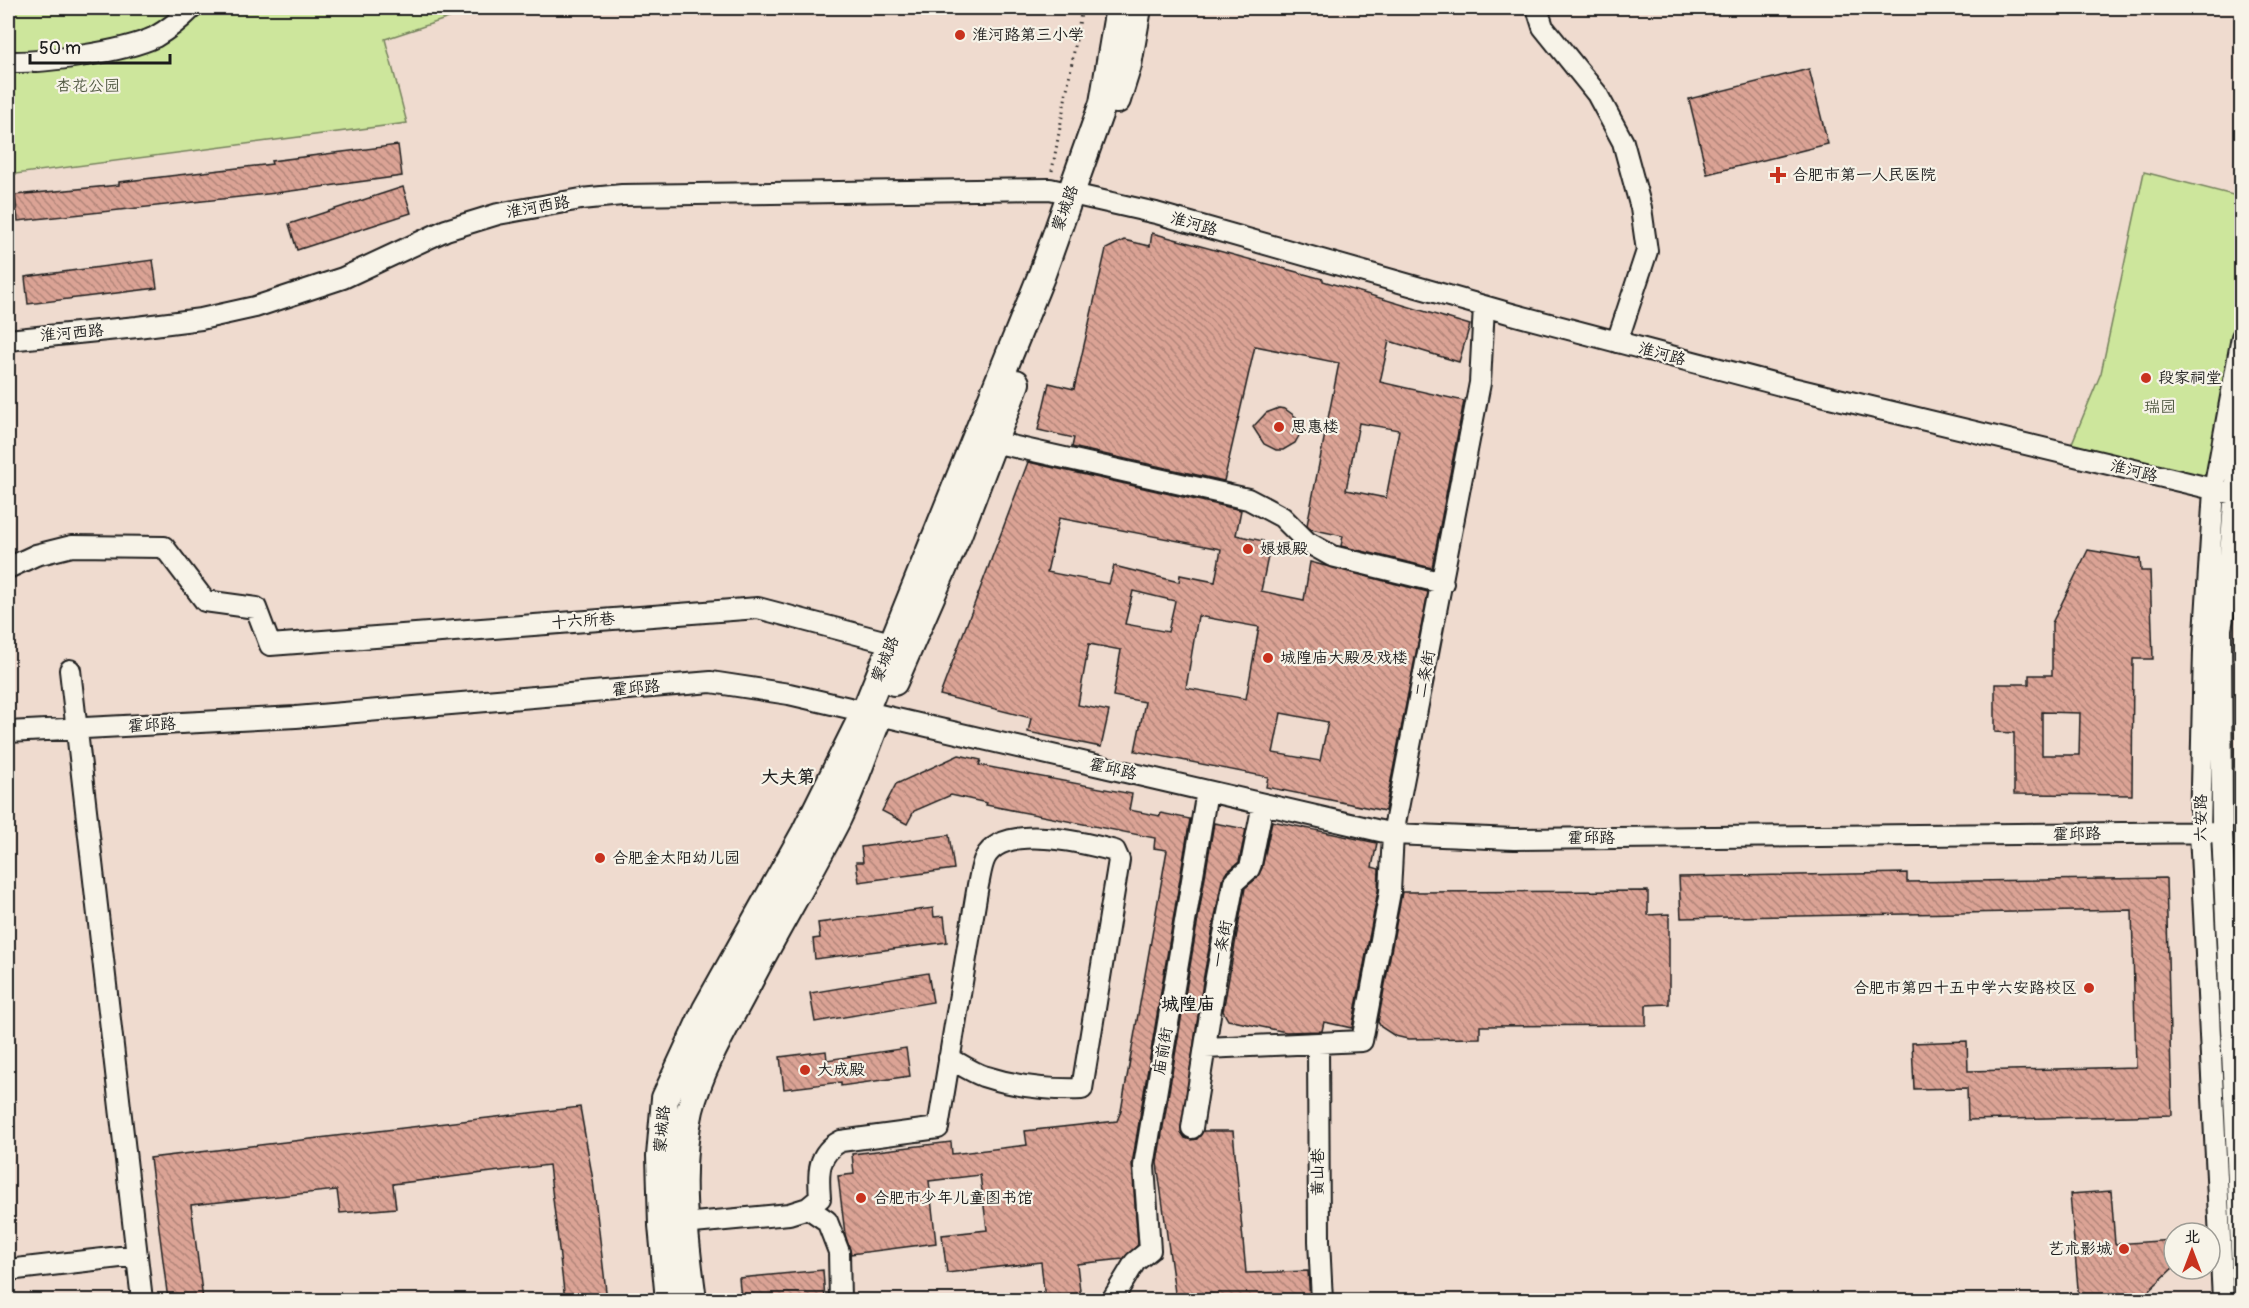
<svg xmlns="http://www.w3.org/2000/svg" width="2249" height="1308" font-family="Pangolin,'LXGW WenKai TC',sans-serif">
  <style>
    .park { fill: #cde69c; stroke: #74815c; stroke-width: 1.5 }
    .building { fill: url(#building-back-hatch); stroke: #1c1c1c; stroke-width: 1.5; fill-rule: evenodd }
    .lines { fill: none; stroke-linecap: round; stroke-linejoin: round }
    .minor-casing { stroke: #1c1c1c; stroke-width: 24 }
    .major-casing { stroke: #1c1c1c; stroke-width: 30 }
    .path { stroke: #1c1c1c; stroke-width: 3; stroke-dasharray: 1.5 4.5; stroke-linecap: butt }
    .minor { stroke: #f7f3e8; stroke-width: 20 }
    .major { stroke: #f7f3e8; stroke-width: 26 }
    .poi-dot { fill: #c8321e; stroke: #f7f3e8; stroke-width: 2 }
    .labels { text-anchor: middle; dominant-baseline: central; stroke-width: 4.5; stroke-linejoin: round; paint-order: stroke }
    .poi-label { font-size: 16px; fill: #1c1c1c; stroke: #f7f3e8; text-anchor: start }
    .park-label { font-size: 16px; fill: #515942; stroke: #f7f3e8 }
    .street-label { font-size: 16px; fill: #1c1c1c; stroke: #f7f3e8 }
    .neighbourhood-label { font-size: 18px; font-weight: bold; fill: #1c1c1c; stroke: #f7f3e8 }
  </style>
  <defs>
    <pattern id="building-back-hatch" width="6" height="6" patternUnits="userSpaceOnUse" patternTransform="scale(1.5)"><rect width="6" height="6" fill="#dba395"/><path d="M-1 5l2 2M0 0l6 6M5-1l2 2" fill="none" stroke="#b18479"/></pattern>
  </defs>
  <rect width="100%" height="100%" fill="#efdbcf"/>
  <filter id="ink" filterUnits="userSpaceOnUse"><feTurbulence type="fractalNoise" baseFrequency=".0167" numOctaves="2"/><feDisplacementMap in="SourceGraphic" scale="12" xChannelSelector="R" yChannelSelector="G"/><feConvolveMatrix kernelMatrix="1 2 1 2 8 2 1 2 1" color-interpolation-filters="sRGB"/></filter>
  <g filter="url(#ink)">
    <path class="park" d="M8 8H466L467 12 385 39 407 123 8 175Z
      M2144 172 2241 197V337L2214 490 2067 455 2101 373Z
      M2241 496V603H2226Z"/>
    <path class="building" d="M1809 69 1828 144 1707 174 1689 99Z
      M398 145 402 176 276 193 18 221 15 195 119 185V182L272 164 271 161Z
      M403 187 411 213 297 250 289 224Z
      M1152 233 1323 279V281L1470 325 1459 362 1389 341 1380 382 1464 401 1432 568 1341 546 1343 536 1311 529 1307 525 1339 363 1255 346 1224 481 1072 447 1074 438 1038 430 1049 383 1074 389 1106 249 1124 240 1150 246ZM1359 423 1399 430 1386 498 1346 490Z
      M153 260 157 288 28 304 25 277Z
      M1279 408 1285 409 1296 417 1300 434 1295 443 1283 450H1276L1264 444 1253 427 1266 413Z
      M1028 462 1241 510 1236 535 1263 541 1262 546 1270 547 1261 591 1304 600 1310 562 1428 592 1385 811 1266 787 1268 777 1135 751 1145 702 1113 696 1121 650 1089 644 1078 705 1109 711 1101 747 1028 732 1031 718 940 695ZM1059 518 1221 549 1215 582 1180 575 1179 582 1114 566 1109 584 1047 572ZM1133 591 1175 601 1168 632 1125 624ZM1198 616 1259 627 1246 699 1186 688ZM1281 713 1328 722 1320 761 1273 753Z
      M2088 550 2140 559 2141 571H2150L2153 659H2133L2132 795 2014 794V733L1995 732V684H2029V675H2052V623ZM2042 712 2080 713 2079 755H2042Z
      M959 755 981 760 979 765 1132 794 1129 810 1160 816 1161 813 1190 819 1132 1164 1138 1245 1123 1259 1077 1264 1081 1300H1045L1041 1262 947 1273 942 1235 987 1230 980 1175 929 1181 936 1243 851 1254 845 1234 838 1176 854 1174 852 1154 951 1142 952 1154 1027 1145 1025 1131 1117 1121 1121 1111 1167 850 1154 848 1155 838 986 805 987 803 951 795 914 811 907 824 882 811 896 784Z
      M1272 821 1377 843 1372 867 1379 869 1378 891 1352 1028 1324 1022 1322 1031 1286 1032 1228 1020 1223 1011 1245 888 1257 878 1262 868Z
      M1214 823 1246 829 1239 862 1226 873 1222 880 1204 975 1181 1132 1185 1138 1191 1140 1197 1139 1203 1131H1233L1246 1273 1308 1271 1310 1300H1176L1157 1163Z
      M949 835 954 869 859 882 856 862H863L861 847Z
      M1907 873V882L2166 878 2172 1115 1968 1120 1967 1088 1914 1089 1912 1043 1967 1041 1968 1071 2136 1067 2132 910 1681 918 1679 877Z
      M1648 891V915L1669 914V1004L1646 1005V1025L1480 1026V1038L1408 1039 1395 1036 1381 1027 1378 1022 1402 892Z
      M933 908 934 917 944 916 947 942 815 959 813 939 820 938 818 923Z
      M928 973 933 1002 815 1022 810 993Z
      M906 1048 910 1076 841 1086V1082L784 1089 780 1057 826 1051 827 1060Z
      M580 1107 593 1180 607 1300H565L549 1165 393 1184 396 1208 340 1213 337 1190 191 1205 203 1300H168L150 1158Z
      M2111 1191 2115 1244 2173 1240 2174 1267 2139 1300H2079L2070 1194Z
      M823 1270 825 1300H741L739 1278Z"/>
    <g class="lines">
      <defs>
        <path id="minor" d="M1537 8 1543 27 1597 94 1623 142 1641 208 1647 251 1617 342
          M8 62C43 63 124 52 155 37 169 29 181 19 192 8
          M8 340 137 327 201 319 255 307 343 278 446 230 498 214 581 199 622 195 1050 189 1156 213 1512 314 1788 387 2242 496
          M2242 434C2231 498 2233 565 2221 629L2222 832 2242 1268
          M993 442 1248 499 1282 517 1307 542 1332 556 1443 583
          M8 568 36 555 72 546 164 547 205 601 256 608 270 645 758 608 891 643
          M70 670 142 1300
          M8 732 296 717 711 682 789 694 1393 834 1514 839 2222 832
          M1318 1043 1319 1241 1322 1300
          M1205 1048 1362 1041 1390 892 1393 834 1480 383 1484 306
          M1192 1128 1216 977 1234 882 1249 869 1251 864 1263 804
          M808 1208 827 1221 839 1252 840 1300
          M683 1224 789 1214 808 1208 820 1198C818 1174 817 1153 841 1141L938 1128 978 885C980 877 981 866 985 858 1003 822 1085 843 1115 851L1119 860 1082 1089C1050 1090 1014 1086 983 1076 972 1072 960 1064 949 1058
          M8 1270 137 1255
          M1112 1300 1135 1262 1150 1250 1144 1166 1207 791
          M2223 1300 2200 832 2204 650 2214 490 2242 337"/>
        <path id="major" d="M1117 100 1128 65 1138 8
          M894 682 958 535 1016 383
          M669 1300 662 1225 660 1156 665 1098 706 1009 805 832 865 711 1042 274 1103 103 1119 8
          M693 1300C685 1240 676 1171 690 1110 702 1062 731 1018 753 974 780 922 811 871 838 818 853 787 864 753 877 721"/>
      </defs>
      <use href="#minor" class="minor-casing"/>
      <use href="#major" class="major-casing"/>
      <path class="path" d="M1052 171 1082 8"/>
      <use href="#minor" class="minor"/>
      <use href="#major" class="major"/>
    </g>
  </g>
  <g class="poi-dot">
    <circle cx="960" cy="35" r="6"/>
    <path d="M1775 166h6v6h6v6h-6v6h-6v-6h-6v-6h6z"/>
    <circle cx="2146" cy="378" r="6"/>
    <circle cx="1279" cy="427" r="6"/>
    <circle cx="1248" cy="549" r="6"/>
    <circle cx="1268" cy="658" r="6"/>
    <circle cx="600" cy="858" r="6"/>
    <circle cx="2089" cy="988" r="6"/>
    <circle cx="805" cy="1070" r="6"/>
    <circle cx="861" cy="1198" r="6"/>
    <circle cx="2124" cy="1249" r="6"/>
  </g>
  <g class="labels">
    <g class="poi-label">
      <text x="972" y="35">淮河路第三小学</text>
      <text x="1792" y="175">合肥市第一人民医院</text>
      <text x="2158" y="378">段家祠堂</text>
      <text x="1291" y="427">思惠楼</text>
      <text x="1260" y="549">娘娘殿</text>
      <text x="1280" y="658">城隍庙大殿及戏楼</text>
      <text x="612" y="858">合肥金太阳幼儿园</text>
      <text x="2077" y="988" text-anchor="end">合肥市第四十五中学六安路校区</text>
      <text x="817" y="1070">大成殿</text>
      <text x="873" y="1198">合肥市少年儿童图书馆</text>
      <text x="2112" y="1249" text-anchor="end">艺术影城</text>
    </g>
    <g class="park-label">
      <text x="88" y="86">杏花公园</text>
      <text x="2160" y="407">瑞园</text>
    </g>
    <g class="street-label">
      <text transform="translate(538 207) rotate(-10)">淮河西路</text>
      <text transform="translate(1065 208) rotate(-70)">蒙城路</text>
      <text transform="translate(1194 224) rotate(16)">淮河路</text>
      <text transform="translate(72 333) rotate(-5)">淮河西路</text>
      <text transform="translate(1662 354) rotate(15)">淮河路</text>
      <text transform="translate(2134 471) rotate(14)">淮河路</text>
      <text transform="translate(583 621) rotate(-4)">十六所巷</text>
      <text transform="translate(885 659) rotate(-68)">蒙城路</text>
      <text transform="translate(1425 674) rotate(-79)">二条街</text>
      <text transform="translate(636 688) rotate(-5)">霍邱路</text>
      <text transform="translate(152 725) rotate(-3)">霍邱路</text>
      <text transform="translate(1113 769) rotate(13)">霍邱路</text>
      <text transform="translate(2201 818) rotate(-90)">六安路</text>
      <text transform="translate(2077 834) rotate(-1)">霍邱路</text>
      <text x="1591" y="838">霍邱路</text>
      <text transform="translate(1222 944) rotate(-79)">一条街</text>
      <text transform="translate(1163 1051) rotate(-80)">庙前街</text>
      <text transform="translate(662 1129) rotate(-85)">蒙城路</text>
      <text transform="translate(1318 1172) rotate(-90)">黄山巷</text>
    </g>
    <g class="neighbourhood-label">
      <text x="788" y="777">大夫第</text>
      <text x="1188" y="1004">城隍庙</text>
    </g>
  </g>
  <rect width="2249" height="1308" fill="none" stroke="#f7f3e8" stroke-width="30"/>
  <rect x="15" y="15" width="2219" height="1278" fill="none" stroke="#1c1c1c" stroke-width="2" filter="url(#ink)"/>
  <g transform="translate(2192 1251)"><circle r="28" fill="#f7f3e8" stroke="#9f9d96" stroke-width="1.5"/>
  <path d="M0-4.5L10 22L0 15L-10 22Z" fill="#c8321e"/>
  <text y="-9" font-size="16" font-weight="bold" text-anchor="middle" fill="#1c1c1c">北</text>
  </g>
  <path d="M30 54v9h140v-9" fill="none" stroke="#1c1c1c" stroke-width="3"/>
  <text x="39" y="54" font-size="18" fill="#1c1c1c" stroke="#f7f3e8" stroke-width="4.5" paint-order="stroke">50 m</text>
</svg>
